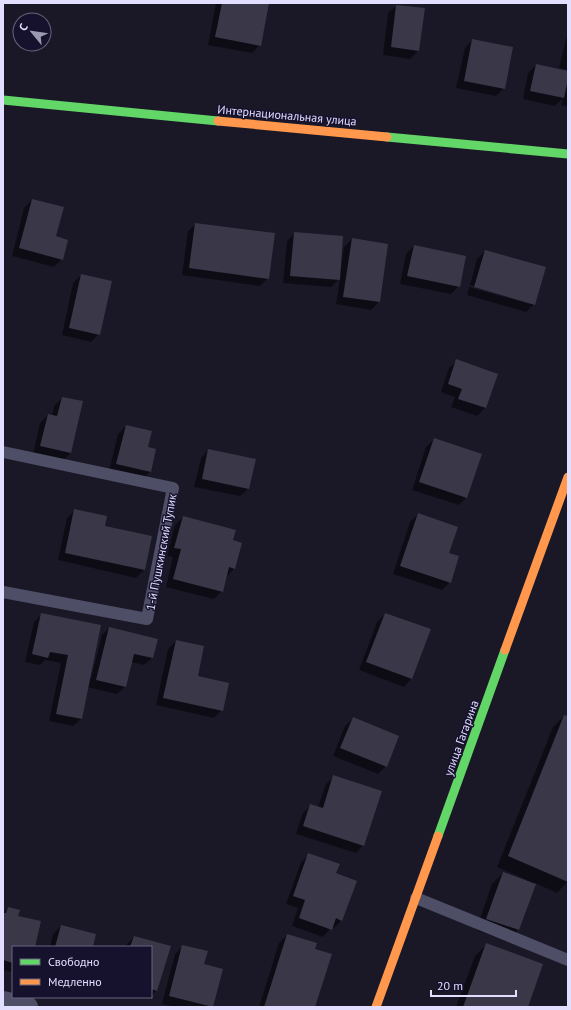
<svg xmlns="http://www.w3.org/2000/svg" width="571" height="1010" font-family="'PT Sans',sans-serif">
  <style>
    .shadow { fill: #0007 }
    .building { fill: #3a3748 }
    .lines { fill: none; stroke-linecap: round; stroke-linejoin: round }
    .lane { stroke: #4f4e67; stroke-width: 12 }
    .street { stroke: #4f4e67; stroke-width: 22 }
    .fast { stroke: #63d668; stroke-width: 9 }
    .slow { stroke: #ff974d; stroke-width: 9 }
    .labels { text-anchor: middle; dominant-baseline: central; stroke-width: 3; stroke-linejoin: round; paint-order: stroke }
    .street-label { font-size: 12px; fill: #e2deff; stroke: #16122d }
  </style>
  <rect width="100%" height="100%" fill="#1a1827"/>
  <path class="shadow" d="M216 3H268L260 45 252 53 208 45Z
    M396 6 418 51 410 59 383 55 388 13Z
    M568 37V107L561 105 563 98 555 106 523 99 528 73 536 65 567 72V70L559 68 566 39Z
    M472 40 504 88 496 96 456 88 465 48Z
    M32 200 55 237 62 259 54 267 12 256 24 208Z
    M196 224 268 278 260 286 182 275 188 231Z
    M295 233 341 267 344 247 352 239 379 302 371 310 336 304 340 278 331 287 283 283 287 241Z
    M414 246 459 286 451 294 400 284 406 254Z
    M485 251 534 304 526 312 467 295 469 287 530 304V302L470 285 477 259Z
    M81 275 99 334 91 342 62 335 73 283Z
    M457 361 496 375 485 408 477 416 451 407 455 397 441 392 449 368Z
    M62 398 71 453 63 460 33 454 40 423 48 415 52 416 54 406Z
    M126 426 147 448 150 472 142 479 109 471 118 434Z
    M434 439 467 497 459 505 412 490 426 447Z
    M208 450 248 489 240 496 194 487 201 458Z
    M75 510 104 527 151 537 144 570 136 578 58 560 67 518Z
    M418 514 450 582 442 590 393 574 410 522Z
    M183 517 235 568 227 576 222 591 214 599 166 587 173 557 167 556 175 525Z
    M42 614 89 677 91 678 102 635 109 628 152 658 144 665 131 662 125 687 117 694 87 687 81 719 73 726 49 721 61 663 45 660 40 665 25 662 34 622Z
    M385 614 430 630 411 679 404 687 359 670 377 622Z
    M176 641 197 677 222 710 214 718 156 705 168 649Z
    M564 716 568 717V881L557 893 535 883 518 930 507 941 476 930 492 884 503 873 526 882 527 880 497 867 553 727Z
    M353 718 386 766 378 774 333 756 345 726Z
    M334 776 363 845 356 853 296 834 303 813 311 805 318 807 326 784Z
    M309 855 335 874 342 920 334 928 332 927 323 937 292 926 298 908 286 904 301 862Z
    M8 908 17 917 33 947H13V972L3 970V913Z
    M61 926 92 947H50L53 934Z
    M287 935 314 950V1007H259L279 943Z
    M134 937 169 947 156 991 151 996V947H126V945Z
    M486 945 527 1007H456L475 956Z
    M183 946 203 965 212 1007H176L162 1004 175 954Z"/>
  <path class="building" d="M222 3H269L261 46 215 37Z
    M396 5 425 8 419 51 391 47Z
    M472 39 513 47 505 89 464 81Z
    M536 64 568 71V79L564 98 530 91Z
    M32 199 64 207 56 236 68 240 63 260 19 248Z
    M195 223 275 233 269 279 189 268Z
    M294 232 343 236 340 280 290 276Z
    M352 238 388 244 380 302 343 297Z
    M414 245 466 256 460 287 407 276Z
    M485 250 546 267 535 305 474 287Z
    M81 274 112 281 100 335 69 328Z
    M456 359 498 374 486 408 458 399 462 389 448 384Z
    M62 397 83 401 71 453 40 446 48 414 57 416Z
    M126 425 152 431 148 447 156 449 151 472 116 464Z
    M434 438 482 454 467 498 419 482Z
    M208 449 256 459 249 489 202 479Z
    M74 509 107 516 105 526 152 536 145 570 65 553Z
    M418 513 458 527 449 553 459 556 451 583 400 566Z
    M183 516 236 530 233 540 242 543 235 569 229 567 223 592 173 579 181 549 174 548Z
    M41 613 101 625 82 719 56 714 68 655 50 652 48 658 32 654Z
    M385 613 431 629 412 679 366 662Z
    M109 627 158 639 153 658 134 654 126 687 96 680Z
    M176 640 204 646 198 676 229 683 223 711 163 698Z
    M564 715 568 716V882L508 856Z
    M353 717 399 736 387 767 340 748Z
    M333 775 382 791 364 846 303 826 310 804 323 808Z
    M308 853 340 864 336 873 357 881 342 921 336 918 332 930 299 918 305 900 293 896Z
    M503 872 536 884 519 930 486 919Z
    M8 907 20 910 18 916 41 921 35 947H13V963L3 960V913H6Z
    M61 925 96 934 93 947H55Z
    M287 934 317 943 315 949 332 954 315 1007H264Z
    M134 936 171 946 157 991 151 989V947H130Z
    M486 943 543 964 528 1007H463Z
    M182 945 208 951 204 964 223 969 213 1007 169 996Z"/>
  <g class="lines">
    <path class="lane" d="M3 452 173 488 147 619 3 592
      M416 898 568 960"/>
    <path class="street" d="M3 1002 27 1007"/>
    <path class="fast" d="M3 100 218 121
      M387 137 568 154
      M438 836 505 650"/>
    <path class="slow" d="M218 121 387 137
      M505 650 568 477
      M376 1007 438 836"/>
  </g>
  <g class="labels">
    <g class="street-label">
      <text transform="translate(287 115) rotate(5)">Интернациональная улица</text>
      <text transform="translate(161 552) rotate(-79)">1-й Пушкинский Тупик</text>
      <text transform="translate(461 738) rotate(-70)">улица Гагарина</text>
    </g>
  </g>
  <rect width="571" height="1010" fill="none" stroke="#e2deff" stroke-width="8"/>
  <rect x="12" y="946" width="140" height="52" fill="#16122d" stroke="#686481"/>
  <rect x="20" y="959" width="20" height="6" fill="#63d668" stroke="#686481"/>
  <text x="48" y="966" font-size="12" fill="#e2deff">Свободно</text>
  <rect x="20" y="979" width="20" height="6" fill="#ff974d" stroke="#686481"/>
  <text x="48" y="986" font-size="12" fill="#e2deff">Медленно</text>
  <g transform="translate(32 32) rotate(299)"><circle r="19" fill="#16122d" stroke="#686481"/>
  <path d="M0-3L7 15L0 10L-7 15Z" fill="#9c99b3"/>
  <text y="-6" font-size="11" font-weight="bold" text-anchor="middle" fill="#e2deff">С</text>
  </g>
  <path d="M431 990v6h85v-6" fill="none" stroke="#e2deff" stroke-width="2"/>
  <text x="437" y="990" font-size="12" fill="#e2deff" stroke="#16122d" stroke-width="3" paint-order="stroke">20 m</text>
</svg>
